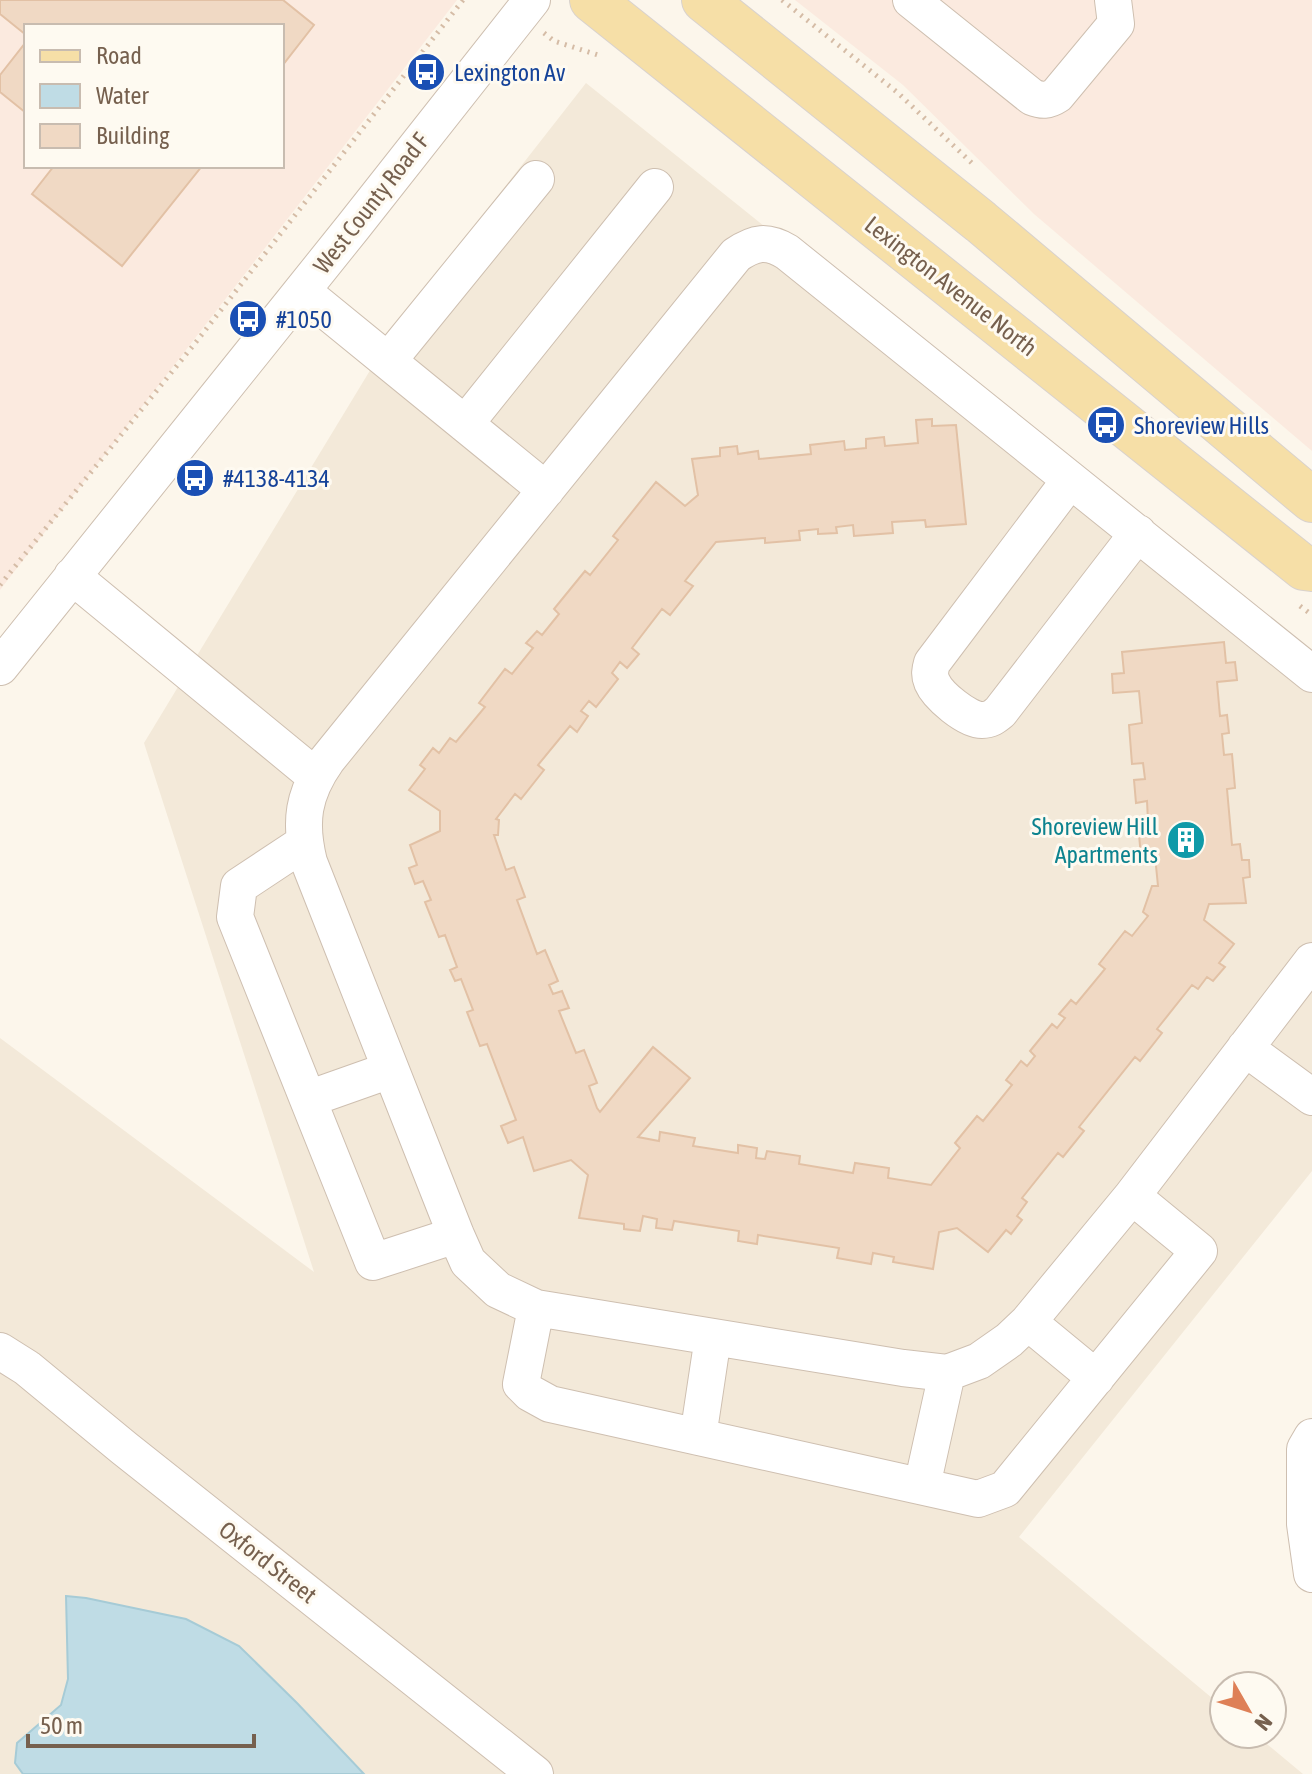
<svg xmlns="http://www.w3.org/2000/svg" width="1312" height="1774" font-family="'Asap Condensed',sans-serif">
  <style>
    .residential { fill: #f3e9d9 }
    .commercial { fill: #fbeadf; fill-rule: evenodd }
    .water { fill: #bfdce5; stroke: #a6cbd6; stroke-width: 2 }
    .building { fill: #f0d9c4; stroke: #e2c1a5; stroke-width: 2 }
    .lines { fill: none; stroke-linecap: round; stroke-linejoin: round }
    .minor-casing { stroke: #cebfb0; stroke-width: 38 }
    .major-casing { stroke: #d9d2cd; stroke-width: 46 }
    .path { stroke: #d5bca6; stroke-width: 5; stroke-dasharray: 2 6; stroke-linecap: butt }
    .minor { stroke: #fff; stroke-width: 36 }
    .major { stroke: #f6dfa7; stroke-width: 44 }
    .labels { text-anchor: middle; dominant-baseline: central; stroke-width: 6; stroke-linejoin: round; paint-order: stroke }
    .transit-label { font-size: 24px; fill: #164399; stroke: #fefaf1; text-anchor: start }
    .street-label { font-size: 24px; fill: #76604e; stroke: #fefaf1 }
    .culture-label { font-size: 24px; fill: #0d838f; stroke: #fefaf1; text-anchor: end }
  </style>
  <rect width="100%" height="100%" fill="#fcf6eb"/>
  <path class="residential" d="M586 83 1312 666V1171L1019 1537 1224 1708V1734H1255L1303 1774H0V1038L314 1272 144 743 400 321Z"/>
  <path class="commercial" d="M0 0H457L0 590ZM26 26H282V166H26Z
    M795 0H1312V451L1034 214 903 85Z"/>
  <path class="water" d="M66 1596 86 1598 186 1619 239 1646 297 1703 364 1774H23L15 1763 17 1743 61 1705 68 1679Z"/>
  <path class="building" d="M0 0H283L314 25 282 66V26H26V35L0 14Z
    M26 42V113L0 92V75Z
    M54 166H202L122 266 32 194Z
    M932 419V426L956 425 966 524 926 527 925 520 892 522 893 533 854 536 853 525 836 527 837 533 818 534V529L799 531 800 540 765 543V538L716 542 685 581 693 586 670 615 662 609 632 648 639 654 627 668 620 662 612 673 618 679 596 707 589 701 581 711 588 716 577 732 570 726 538 765 544 770 521 799 515 794 496 819 499 820 498 835H494L506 870 514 867 525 897 517 900 537 954 545 950 558 981 549 985 553 994 562 991 569 1008 559 1011 576 1053 584 1050 597 1083 589 1086 597 1108 600 1112 653 1047 690 1078 638 1137 659 1141 660 1132 695 1138 693 1146 738 1153V1145L757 1148 756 1158 765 1159 767 1151 800 1156 799 1164 853 1173 855 1163 889 1168 888 1178 931 1185 960 1148 955 1143 977 1116 983 1121 1012 1085 1006 1080 1021 1061 1027 1066 1035 1056 1030 1051 1052 1024 1057 1028 1065 1018 1059 1014 1071 1000 1076 1004 1105 969 1099 964 1125 931 1132 936 1148 916 1143 912 1152 886H1158L1155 856 1141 857 1138 823 1148 821 1147 801 1136 803 1134 780 1145 779 1143 763 1132 764 1129 725 1142 723 1139 691 1113 693 1112 674 1124 673 1122 652 1224 642 1226 663 1235 662 1237 680 1217 682 1220 716 1227 715 1229 733 1222 734 1224 755 1232 754 1235 788 1227 789 1232 845 1240 844 1242 860H1249L1250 877 1243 878 1246 903 1209 904 1204 920 1234 944 1219 963 1225 967 1213 981 1207 977 1198 989 1192 985 1157 1029 1162 1033 1140 1061 1135 1057 1079 1127 1084 1131 1063 1157 1058 1153 1022 1198 1027 1202 1017 1216 1022 1220 1011 1234 1006 1230 988 1252 957 1228 939 1232 933 1269 893 1262 894 1257 873 1253 871 1264 837 1258 839 1248 758 1235 757 1244 738 1241 739 1231 674 1221 672 1230 656 1228 657 1219 643 1216 640 1231 624 1229V1224L579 1218 588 1175 571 1160 534 1171 523 1137 508 1143 501 1126 516 1120 487 1044 480 1046 467 1012 473 1010 461 979 455 981 450 970 457 967 445 935 439 937 425 902 431 900 423 881 415 884 409 868 417 865 410 845 440 831V811L409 790 425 769 420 765 433 748 439 753 450 738 456 742 485 707 479 703 505 669 512 674 533 648 526 643 537 631 542 635 559 614 554 609 585 571 590 575 618 540 613 536 656 482 685 506 698 495 692 459 720 456V448L737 446 738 454 758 451 759 459 811 454 810 445 844 441 845 450 866 448V439L884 437 885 446 918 443 916 420Z"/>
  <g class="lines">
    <defs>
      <path id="minor" d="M911 0 1032 97C1042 101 1048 101 1057 95L1116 24 1113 0
        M302 291 546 490
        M388 361 536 179
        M465 424 655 187
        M1070 480 932 663C930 670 929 675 932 682 938 696 967 720 982 720 990 720 994 717 1000 712L1138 533
        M72 576 315 776
        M0 667 353 227 532 0
        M1312 674 787 252C767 240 755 242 736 255L327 760C303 794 299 822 309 862L456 1235 468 1262 498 1290 536 1308 903 1368 947 1373 979 1361 1009 1340 1028 1322 1132 1196 1312 961
        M304 843 239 886 235 917 373 1262 456 1235
        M1245 1048 1312 1097
        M308 1099 390 1070
        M536 1308 521 1384 530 1393 550 1404 978 1499 1005 1489 1199 1251 1132 1196
        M1028 1322 1096 1378
        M0 1351 27 1368 124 1448 535 1774
        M698 1437 713 1337
        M1312 1437 1305 1449V1524L1312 1574
        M922 1486 947 1373"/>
      <path id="major" d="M592 0 1304 568 1312 569
        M704 0 981 222 1312 500"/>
    </defs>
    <use href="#minor" class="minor-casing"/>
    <use href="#major" class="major-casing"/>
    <path class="path" d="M782 0 898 93 975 166
      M544 33 554 41 601 56
      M0 585 196 342 463 0
      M1300 606 1312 615"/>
    <use href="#minor" class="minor"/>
    <use href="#major" class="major"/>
  </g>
  <defs>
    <symbol id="bus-disc" viewBox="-11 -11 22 22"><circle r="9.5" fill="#1a4fb4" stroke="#fefaf1"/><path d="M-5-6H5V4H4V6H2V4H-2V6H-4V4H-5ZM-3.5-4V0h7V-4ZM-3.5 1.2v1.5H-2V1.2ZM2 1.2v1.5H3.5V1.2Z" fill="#fff"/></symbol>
    <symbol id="building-disc" viewBox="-11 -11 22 22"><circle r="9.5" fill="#0f9aa8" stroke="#fefaf1"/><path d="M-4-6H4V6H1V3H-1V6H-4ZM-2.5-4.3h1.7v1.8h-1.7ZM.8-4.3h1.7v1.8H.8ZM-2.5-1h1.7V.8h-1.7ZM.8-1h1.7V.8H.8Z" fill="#fff"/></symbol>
  </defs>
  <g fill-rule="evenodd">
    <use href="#bus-disc" x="404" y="50" width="44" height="44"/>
    <use href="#bus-disc" x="226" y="297" width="44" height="44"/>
    <use href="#bus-disc" x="1084" y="403" width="44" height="44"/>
    <use href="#bus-disc" x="173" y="456" width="44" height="44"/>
    <use href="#building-disc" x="1164" y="818" width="44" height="44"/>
  </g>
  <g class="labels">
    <g class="transit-label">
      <text x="454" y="72">Lexington Av</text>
      <text x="276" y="319">#1050</text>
      <text x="1134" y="425">Shoreview Hills</text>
      <text x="223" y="478">#4138-4134</text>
    </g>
    <g class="street-label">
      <text transform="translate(371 203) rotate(-52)">West County Road F</text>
      <text transform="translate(951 286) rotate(38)">Lexington Avenue North</text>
      <text transform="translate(268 1562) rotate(38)">Oxford Street</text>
    </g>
    <g class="culture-label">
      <text x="1158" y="826">Shoreview Hill<tspan x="1158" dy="28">Apartments</tspan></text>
    </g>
  </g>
  <rect x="24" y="24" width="260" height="144" fill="#fefaf1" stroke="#c8bcb0" stroke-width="2"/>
  <rect x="40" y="50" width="40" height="12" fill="#f6dfa7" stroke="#c8bcb0" stroke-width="2"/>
  <text x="96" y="64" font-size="24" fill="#76604e">Road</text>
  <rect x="40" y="84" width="40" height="24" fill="#bfdce5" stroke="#c8bcb0" stroke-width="2"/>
  <text x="96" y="104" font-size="24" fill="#76604e">Water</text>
  <rect x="40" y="124" width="40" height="24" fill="#f0d9c4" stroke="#c8bcb0" stroke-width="2"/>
  <text x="96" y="144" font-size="24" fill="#76604e">Building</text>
  <g transform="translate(1248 1710) rotate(129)"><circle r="38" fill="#fefaf1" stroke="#c8bcb0" stroke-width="2"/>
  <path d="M0-6L14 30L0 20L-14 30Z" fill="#de8057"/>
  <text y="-12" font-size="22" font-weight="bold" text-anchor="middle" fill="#76604e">N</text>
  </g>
  <path d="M28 1734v12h226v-12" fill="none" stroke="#76604e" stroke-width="4"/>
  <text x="40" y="1734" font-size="24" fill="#76604e" stroke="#fefaf1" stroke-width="6" paint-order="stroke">50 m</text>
</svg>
